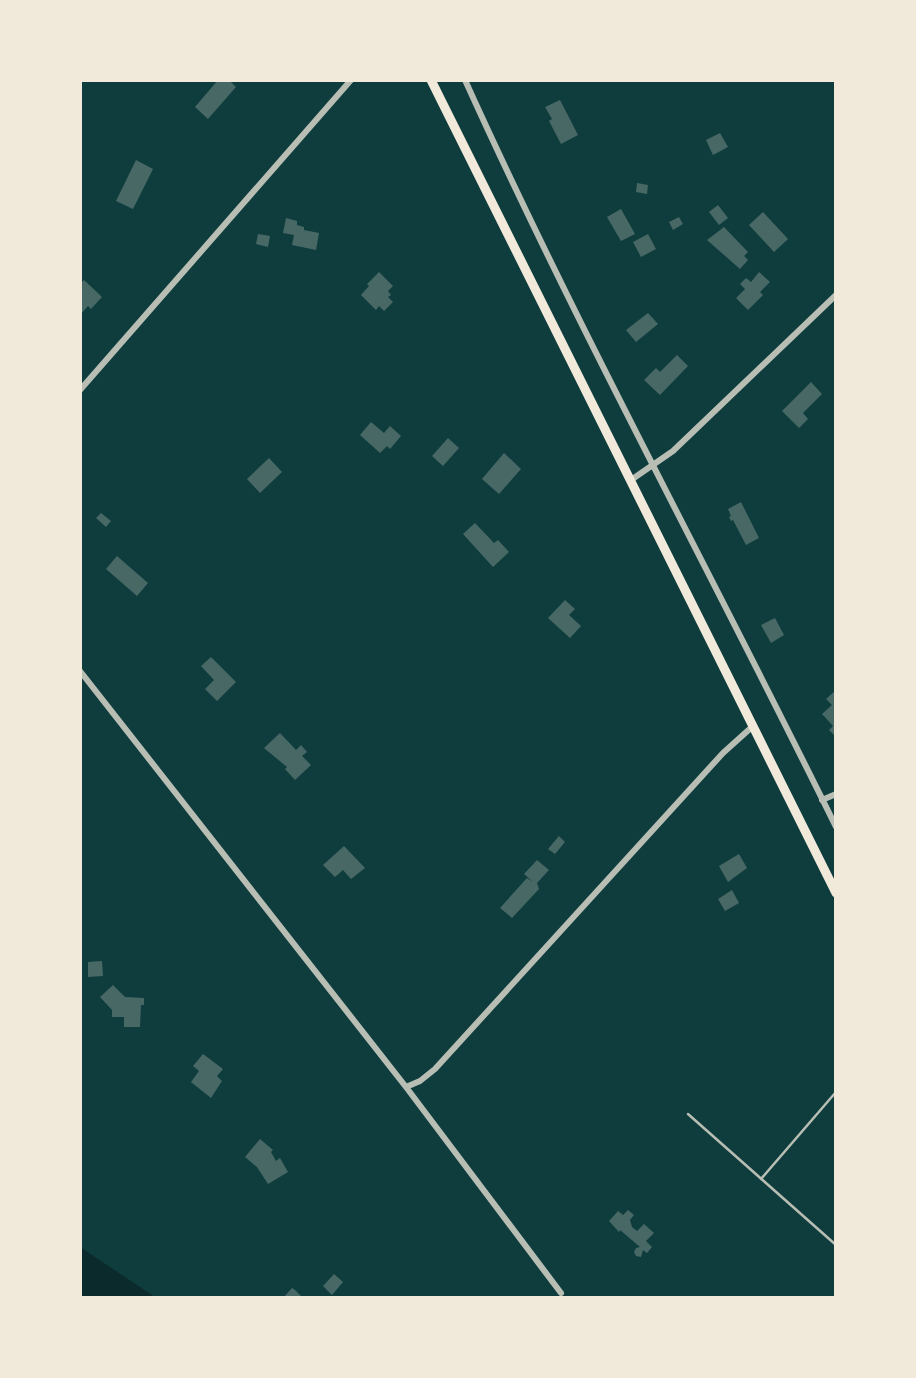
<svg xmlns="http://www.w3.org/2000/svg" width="916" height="1378" font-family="Helvetica,sans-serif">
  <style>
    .water { fill: #0a2a2b }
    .building { fill: #486865 }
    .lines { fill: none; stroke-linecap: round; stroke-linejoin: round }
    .service { stroke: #b8beb3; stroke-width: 2.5 }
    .minor { stroke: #b8beb3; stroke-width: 6 }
    .secondary { stroke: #f1e9da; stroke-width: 9 }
  </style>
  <rect width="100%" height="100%" fill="#0f3d3e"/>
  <path class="water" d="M80 1247 155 1297H81Z"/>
  <path class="building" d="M218 80H229L236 87 208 119 195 107Z
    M560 100 578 135 561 144 549 121 552 119 545 107Z
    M720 133 728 147 713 155 706 140Z
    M136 160 153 169 133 209 116 201Z
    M637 183 648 185 647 194 636 192Z
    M718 205 728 218 719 225 709 212Z
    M621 209 635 234 621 241 607 217Z
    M763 212 788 239 774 252 749 225Z
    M679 217 683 224 673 230 669 222Z
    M286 218 297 221V225L304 227V230L319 233 316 250 292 245 294 235 283 233Z
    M724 227 748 252 744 256 748 260 740 269 707 240Z
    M258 234 270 236 268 247 256 244Z
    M648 234 656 249 641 257 633 242Z
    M379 272 393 286 388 291 391 295 388 297 393 302 384 311 379 306 376 310 361 295 369 286 367 284Z
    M759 272 770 282 760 292 763 295 748 310 736 298 745 289 740 284 746 278 751 282Z
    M84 280 102 297 91 309 88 306 80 315V284Z
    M648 313 658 324 636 342 626 330Z
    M677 355 688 366 660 395 644 380 656 368 660 372Z
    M811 382 822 394 803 413 808 419 799 428 782 411Z
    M371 422 384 433 390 426 401 436 390 449 387 446 380 453 360 435Z
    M448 438 459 448 443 466 432 456Z
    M504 453 521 469 499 494 482 479Z
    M269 458 282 472 260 493 247 479Z
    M741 502 759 538 746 545 733 520 731 521 729 517 731 516 728 509Z
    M101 513 111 521 106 527 96 518Z
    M475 523 494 543 498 540 509 552 493 567 463 534Z
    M117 556 148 583 137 596 106 569Z
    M565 600 575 609 569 615 581 626 570 638 548 618Z
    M775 618 784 635 771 643 761 625Z
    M211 657 236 682 217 701 205 689 214 680 201 666Z
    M836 690V737L829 730 833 726 822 714 832 705 826 699Z
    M280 733 296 750 301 745 307 752 302 756 311 765 295 780 285 769 287 767 264 748Z
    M559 836 565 842 555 854 548 849Z
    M344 846 365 868 351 879 343 870 335 877 323 865Z
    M739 854 747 868 728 882 719 866Z
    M537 860 549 870 537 883 539 889 512 918 500 908 527 878 533 882 524 874Z
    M732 890 739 903 725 911 718 899Z
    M102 961 103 976 88 977V962Z
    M113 985 125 997 144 998V1005H141L140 1027H124V1017H112V1010L100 997Z
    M203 1054 223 1069 217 1076 222 1081 211 1098 191 1082 199 1071 193 1066Z
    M260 1139 273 1150 271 1152 276 1161 280 1158 288 1172 268 1184 257 1167 245 1157Z
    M628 1210 634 1215 630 1220 632 1227 637 1231 644 1224 654 1233 646 1241 652 1247 647 1253 643 1250 641 1257 636 1256 634 1252 636 1248 640 1247 620 1230 619 1232 609 1221 618 1211 623 1215Z
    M334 1274 343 1282 332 1295 323 1286Z
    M292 1288 295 1290 303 1298H283Z"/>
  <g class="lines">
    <path class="service" d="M688 1114 836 1245
      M761 1179 836 1092"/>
    <path class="minor" d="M465 80C580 334 714 578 836 827
      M80 390 351 80
      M631 480 673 451 836 295
      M80 671 406 1087 561 1293
      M822 800 836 794
      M406 1087 420 1081 435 1069 723 753 753 726"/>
    <path class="secondary" d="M431 80 836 893"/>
  </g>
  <rect width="916" height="1378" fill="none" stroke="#f1e9da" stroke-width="164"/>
</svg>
